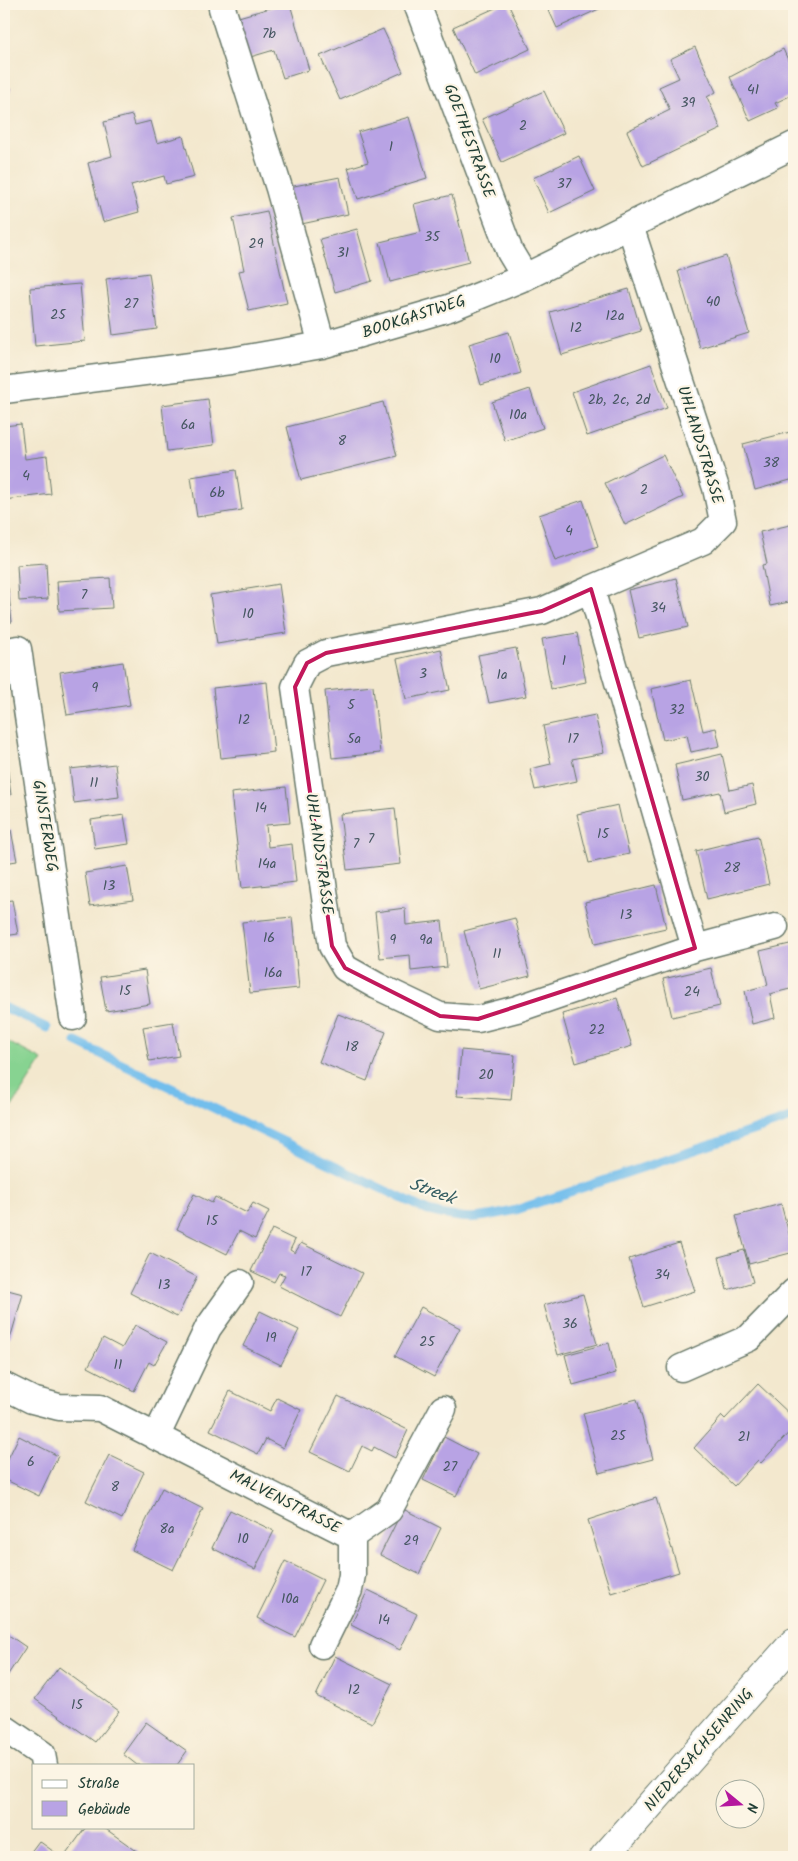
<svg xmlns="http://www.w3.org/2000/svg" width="798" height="1861" font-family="Kalam,sans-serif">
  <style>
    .green { fill: #87d391; stroke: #538862 }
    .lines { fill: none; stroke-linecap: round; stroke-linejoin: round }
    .stream { stroke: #72beec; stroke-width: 9 }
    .building { fill: #b8a3e4 }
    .minor-casing { stroke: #69796a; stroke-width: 29 }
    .major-casing { stroke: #69796a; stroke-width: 30 }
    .minor { stroke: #fff; stroke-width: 26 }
    .major { stroke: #fff; stroke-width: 28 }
    .marked { fill: none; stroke: #c2185b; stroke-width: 4; stroke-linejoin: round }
    .labels { text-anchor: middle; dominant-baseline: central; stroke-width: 4.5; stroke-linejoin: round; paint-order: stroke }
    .number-label { font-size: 14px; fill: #455660 }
    .street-label { font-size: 16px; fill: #1f3d34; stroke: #fcf5e5 }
    .water-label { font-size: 18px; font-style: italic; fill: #345d62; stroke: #fcf5e5 }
  </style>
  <rect width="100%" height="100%" fill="#fcf5e5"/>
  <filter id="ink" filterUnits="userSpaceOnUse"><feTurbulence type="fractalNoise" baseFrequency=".02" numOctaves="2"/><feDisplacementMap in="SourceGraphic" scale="10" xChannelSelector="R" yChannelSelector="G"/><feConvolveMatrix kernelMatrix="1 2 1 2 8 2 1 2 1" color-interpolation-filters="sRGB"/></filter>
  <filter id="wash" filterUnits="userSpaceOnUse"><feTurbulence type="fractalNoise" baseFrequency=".0096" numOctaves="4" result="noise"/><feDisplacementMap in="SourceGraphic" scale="20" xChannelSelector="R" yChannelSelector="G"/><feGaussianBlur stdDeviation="1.12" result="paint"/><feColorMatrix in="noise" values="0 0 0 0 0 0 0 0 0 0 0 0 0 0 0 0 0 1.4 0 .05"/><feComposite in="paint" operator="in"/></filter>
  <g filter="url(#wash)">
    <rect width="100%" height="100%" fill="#f3e8ce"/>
    <path class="green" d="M4 1040 42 1060 4 1119Z"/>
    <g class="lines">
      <path class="stream" d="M4 1007 47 1028
        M76 1042 428 1211C467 1221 479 1219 516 1210L794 1117"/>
    </g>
    <g id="blocks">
      <path class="building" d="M284 4H290L309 70 283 78 274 50 247 58 235 18Z
        M504 4H508L530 49 475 75 453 27Z
        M546 4H610L557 28Z
        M383 29 403 72 340 100 320 56Z
        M695 47 716 92 707 97 721 129 643 166 627 131 670 110 659 87 679 78 670 59Z
        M783 49 794 73V94L775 103 778 108 750 121 730 77Z
        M4 85 11 88 4 110Z
        M544 91 564 133 502 162 482 119Z
        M132 115 135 125 151 121 157 143 183 136 194 177 166 184 164 176 131 185 139 212 103 222 88 163 112 156 104 122Z
        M409 117 427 178 358 199 348 168 368 162 358 132Z
        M579 156 595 191 549 213 533 178Z
        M340 177 348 214 297 225 289 187Z
        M452 195 469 262 390 282 380 242 421 232 414 204Z
        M267 211 287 303 249 311 239 271 244 270 233 218Z
        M357 229 372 281 335 292 320 239Z
        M726 256 749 333 700 348 678 271Z
        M149 273 157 329 113 335 106 279Z
        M80 284 85 341 35 346 30 288Z
        M629 289 641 331 562 355 550 312Z
        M509 332 521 373 481 385 469 344Z
        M651 364 667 408 587 436 572 392Z
        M530 389 543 428 505 441 492 402Z
        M208 399 214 445 167 451 162 405Z
        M383 402 397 456 301 480 287 427Z
        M21 424 25 459 47 456 51 494 4 500V426Z
        M790 432 794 447V479L755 490 743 444Z
        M663 455 683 497 625 525 605 483Z
        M236 470 242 510 197 517 191 477Z
        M583 500 598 546 555 561 539 515Z
        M794 524V601L770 606 762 565 767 564 760 532Z
        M46 563 48 599 19 601 17 565Z
        M110 578 112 608 59 611 57 581Z
        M676 578 688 627 639 638 628 590Z
        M279 584 286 633 217 644 210 595Z
        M4 588H8L12 622 4 623Z
        M577 633 586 682 551 689 542 639Z
        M516 648 526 696 489 703 478 655Z
        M441 649 450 690 406 699 397 659Z
        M123 662 130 705 67 715 60 672Z
        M691 680 703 731 716 728 720 746 691 752 687 735 663 740 651 689Z
        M267 682 274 752 221 758 213 688Z
        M373 686 380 753 332 758 325 691Z
        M595 715 604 753 572 759 577 781 535 790 530 769 551 764 543 726Z
        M722 754 730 790 752 785 756 804 724 812 720 792 682 800 675 765Z
        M6 759 11 795 4 796V760Z
        M115 764 119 797 74 803 70 769Z
        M286 787 290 823 266 825 268 847 292 844 296 882 242 888 231 793Z
        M618 805 629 854 589 863 577 814Z
        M395 808 401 864 347 870 340 814Z
        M124 815 129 844 95 849 91 820Z
        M11 830 17 861 4 863V832Z
        M758 836 769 884 707 899 696 851Z
        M127 866 133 900 90 906 85 873Z
        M656 885 666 928 595 944 585 902Z
        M12 900 18 934 4 936V901Z
        M405 908 406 925 442 921 447 967 411 971 410 955 380 958 375 912Z
        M292 917 299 988 250 993 242 922Z
        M515 918 530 976 479 989 464 931Z
        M794 943V988L770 994 775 1018 752 1024 745 991 768 985 760 951Z
        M711 968 720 1006 672 1017 663 979Z
        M145 970 150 1004 106 1011 100 977Z
        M617 998 632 1046 576 1063 562 1014Z
        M338 1014 386 1032 367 1081 319 1062Z
        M173 1022 179 1056 149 1061 143 1027Z
        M461 1050 515 1055 511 1100 457 1096Z
        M194 1194 212 1203 215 1197 247 1213 253 1203 269 1211 255 1239 239 1231 227 1254 177 1229Z
        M781 1204 794 1252 749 1264 736 1216Z
        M272 1229 295 1240 290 1250 295 1253 301 1243 362 1273 340 1317 279 1286 285 1275 279 1273 274 1282 251 1271Z
        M679 1243 695 1291 644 1307 629 1259Z
        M744 1250 753 1282 727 1290 719 1257Z
        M150 1253 197 1277 177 1317 130 1293Z
        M4 1289 23 1294 10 1339 4 1337Z
        M583 1294 597 1344 558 1355 544 1305Z
        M421 1307 460 1328 434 1377 395 1356Z
        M260 1311 299 1330 281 1365 243 1346Z
        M135 1325 167 1342 154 1365 149 1362 134 1391 88 1367 103 1338 122 1348Z
        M609 1343 616 1373 573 1385 565 1355Z
        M758 1384 794 1418V1427L761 1463 758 1460 734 1486 694 1448 722 1416 725 1419Z
        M230 1391 270 1411 277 1398 301 1410 283 1448 266 1439 258 1454 210 1430Z
        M338 1396 408 1430 395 1458 374 1447 372 1451 362 1446 350 1471 310 1452Z
        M637 1399 653 1459 599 1473 583 1413Z
        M19 1436 58 1456 39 1496 4 1479V1467Z
        M444 1437 477 1454 456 1496 423 1480Z
        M109 1455 144 1472 122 1519 86 1501Z
        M162 1488 203 1509 173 1570 132 1550Z
        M656 1498 679 1572 611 1593 588 1520Z
        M403 1509 441 1528 419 1574 380 1555Z
        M230 1510 274 1531 255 1569 212 1548Z
        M285 1561 323 1580 295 1637 257 1618Z
        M368 1590 417 1614 400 1650 351 1625Z
        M4 1632 26 1647 5 1679 4 1678Z
        M335 1656 392 1684 372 1723 316 1696Z
        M59 1667 119 1711 95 1742 35 1699Z
        M146 1722 187 1751 177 1765H137L123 1754Z
        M86 1827H103L145 1857H64Z
        M39 1841 61 1857H27Z"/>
    </g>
  </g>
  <g filter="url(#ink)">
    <use href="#blocks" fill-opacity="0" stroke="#69796a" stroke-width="1"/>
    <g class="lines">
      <defs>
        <path id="minor" d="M223 4 222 8 279 188 322 345
          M417 4 510 252 525 277
          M630 226 716 488 723 521 703 541 591 589 695 948
          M4 390 230 361 322 345 449 308 525 277 794 145
          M591 589 542 611 326 653 307 663 295 687 332 946 345 968 377 986 440 1016 478 1019 517 1009 695 948 775 927
          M4 652 18 649 73 1017
          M681 1368 749 1338 794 1292
          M4 1386 32 1400 59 1407 100 1408 352 1536
          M156 1437 208 1328 240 1283
          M352 1536 389 1510 443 1409
          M322 1645 349 1590 352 1575V1536
          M4 1728 42 1754 44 1765"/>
        <path id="major" d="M604 1857 794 1642"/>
      </defs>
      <use href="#minor" class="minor-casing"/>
      <use href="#major" class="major-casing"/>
      <use href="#minor" class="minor"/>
      <use href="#major" class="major"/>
    </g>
  </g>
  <path class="marked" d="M591 589 695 948 478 1019 440 1016 345 968 332 946 295 687 307 663 326 653 542 611Z"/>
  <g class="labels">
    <g class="number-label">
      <text x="269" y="34">7b</text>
      <text x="753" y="90">41</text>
      <text x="688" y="103">39</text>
      <text x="523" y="126">2</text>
      <text x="391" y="147">1</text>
      <text x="564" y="184">37</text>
      <text x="432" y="237">35</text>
      <text x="256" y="244">29</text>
      <text x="343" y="253">31</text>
      <text x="713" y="302">40</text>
      <text x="131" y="304">27</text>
      <text x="58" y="315">25</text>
      <text x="615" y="316">12a</text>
      <text x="576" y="328">12</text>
      <text x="495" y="359">10</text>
      <text x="619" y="400">2b, 2c, 2d</text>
      <text x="518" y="415">10a</text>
      <text x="188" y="425">6a</text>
      <text x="342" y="441">8</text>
      <text x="771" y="463">38</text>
      <text x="26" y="476">4</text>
      <text x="644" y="490">2</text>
      <text x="217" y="493">6b</text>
      <text x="569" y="531">4</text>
      <text x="84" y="595">7</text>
      <text x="658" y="608">34</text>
      <text x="248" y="614">10</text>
      <text x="564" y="661">1</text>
      <text x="423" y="674">3</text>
      <text x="502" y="675">1a</text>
      <text x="95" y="688">9</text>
      <text x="351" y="705">5</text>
      <text x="677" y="710">32</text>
      <text x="244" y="720">12</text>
      <text x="354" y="739">5a</text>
      <text x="573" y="739">17</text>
      <text x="702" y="777">30</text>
      <text x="94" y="783">11</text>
      <text x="261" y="808">14</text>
      <text x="603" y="834">15</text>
      <text x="371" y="839">7</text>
      <text x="356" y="844">7</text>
      <text x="267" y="864">14a</text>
      <text x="732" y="868">28</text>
      <text x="109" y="886">13</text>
      <text x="626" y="915">13</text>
      <text x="269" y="938">16</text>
      <text x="393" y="940">9</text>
      <text x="426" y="940">9a</text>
      <text x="497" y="954">11</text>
      <text x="273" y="973">16a</text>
      <text x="125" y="991">15</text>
      <text x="692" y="992">24</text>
      <text x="597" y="1030">22</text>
      <text x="352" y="1047">18</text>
      <text x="486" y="1075">20</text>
      <text x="212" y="1221">15</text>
      <text x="306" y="1272">17</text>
      <text x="662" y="1275">34</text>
      <text x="164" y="1285">13</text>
      <text x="570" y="1324">36</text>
      <text x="271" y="1338">19</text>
      <text x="427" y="1342">25</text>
      <text x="118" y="1365">11</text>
      <text x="618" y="1436">25</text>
      <text x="744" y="1437">21</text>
      <text x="31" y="1462">6</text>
      <text x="450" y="1467">27</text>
      <text x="115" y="1487">8</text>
      <text x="167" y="1529">8a</text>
      <text x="243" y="1539">10</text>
      <text x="411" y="1541">29</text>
      <text x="290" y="1599">10a</text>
      <text x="384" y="1620">14</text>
      <text x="354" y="1690">12</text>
      <text x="77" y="1705">15</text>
    </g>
    <g class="street-label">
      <text transform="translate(469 141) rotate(70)">GOETHESTRASSE</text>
      <text transform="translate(414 317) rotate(-18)">BOOKGASTWEG</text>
      <text transform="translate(700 445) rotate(73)">UHLANDSTRASSE</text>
      <text transform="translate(45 826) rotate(81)">GINSTERWEG</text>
      <text transform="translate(319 854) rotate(82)">UHLANDSTRASSE</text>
      <text transform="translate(285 1502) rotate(27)">MALVENSTRASSE</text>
      <text transform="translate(699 1750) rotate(-49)">NIEDERSACHSENRING</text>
    </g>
    <g class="water-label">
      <text transform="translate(432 1192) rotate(20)">Streek</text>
    </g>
  </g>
  <rect width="798" height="1861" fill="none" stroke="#fcf5e5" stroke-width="20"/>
  <rect x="32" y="1764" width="162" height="65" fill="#fcf5e5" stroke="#a4ab9e"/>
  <rect x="42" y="1780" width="25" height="8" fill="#ffffff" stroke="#a4ab9e"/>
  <text x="78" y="1788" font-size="15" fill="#1f3d34">Straße</text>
  <rect x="42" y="1801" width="25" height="15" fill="#b8a3e4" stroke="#a4ab9e"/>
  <text x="78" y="1814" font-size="15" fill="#1f3d34">Gebäude</text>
  <g transform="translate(740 1804) rotate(108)"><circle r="24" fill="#fcf5e5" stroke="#a4ab9e"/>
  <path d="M0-4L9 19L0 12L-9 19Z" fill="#b5179e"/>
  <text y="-8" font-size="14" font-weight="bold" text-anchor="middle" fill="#1f3d34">N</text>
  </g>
</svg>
